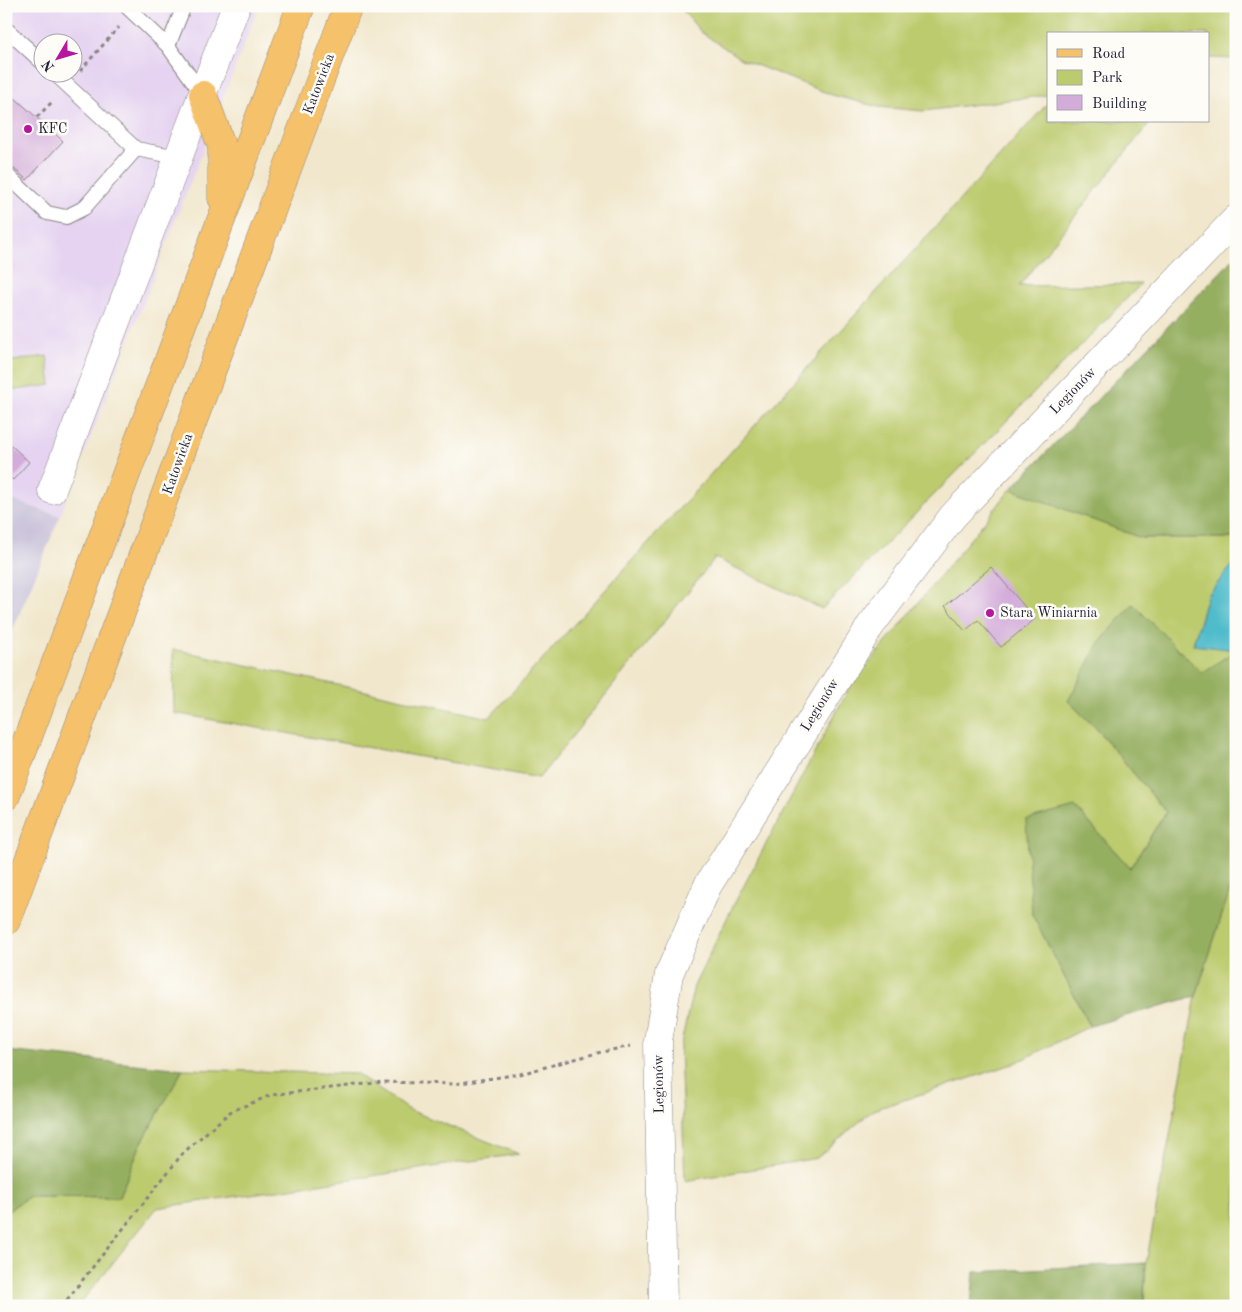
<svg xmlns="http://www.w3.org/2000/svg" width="1242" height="1312" font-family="'Old Standard TT',serif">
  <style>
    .built { fill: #e5d3f1; fill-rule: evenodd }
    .industrial { fill: #c7c0d9 }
    .green { fill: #bccb6d; stroke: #6f7654 }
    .forest { fill: #95af60; stroke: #5c684e }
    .water { fill: #50bbcb; stroke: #396e83 }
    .building { fill: #d3acda }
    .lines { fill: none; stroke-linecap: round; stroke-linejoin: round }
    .service-casing { stroke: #8a8484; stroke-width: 16 }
    .minor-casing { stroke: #8a8484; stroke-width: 29 }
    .primary-casing { stroke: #8a8484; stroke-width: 29 }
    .path { stroke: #8a8484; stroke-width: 3; stroke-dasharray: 4 4; stroke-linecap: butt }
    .service { stroke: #fff; stroke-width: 14 }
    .minor { stroke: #fff; stroke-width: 28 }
    .primary { stroke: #f5c16b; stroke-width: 28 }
    .poi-dot { fill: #b5179e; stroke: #fdfcf7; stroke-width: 2 }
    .labels { text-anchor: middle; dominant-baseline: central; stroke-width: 5; stroke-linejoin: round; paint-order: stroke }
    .street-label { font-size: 14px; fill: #22223b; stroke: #fdfcf7 }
    .poi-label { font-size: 14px; fill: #22223b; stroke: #fdfcf7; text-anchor: start }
  </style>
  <rect width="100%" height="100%" fill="#fdfcf7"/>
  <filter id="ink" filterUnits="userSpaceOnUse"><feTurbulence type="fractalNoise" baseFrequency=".02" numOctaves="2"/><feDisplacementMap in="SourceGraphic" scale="10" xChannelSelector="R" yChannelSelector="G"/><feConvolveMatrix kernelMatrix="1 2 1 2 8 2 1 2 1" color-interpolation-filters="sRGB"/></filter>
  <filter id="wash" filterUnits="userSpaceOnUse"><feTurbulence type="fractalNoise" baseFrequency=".0096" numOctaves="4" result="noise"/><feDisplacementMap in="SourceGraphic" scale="20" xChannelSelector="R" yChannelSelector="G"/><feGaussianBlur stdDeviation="1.12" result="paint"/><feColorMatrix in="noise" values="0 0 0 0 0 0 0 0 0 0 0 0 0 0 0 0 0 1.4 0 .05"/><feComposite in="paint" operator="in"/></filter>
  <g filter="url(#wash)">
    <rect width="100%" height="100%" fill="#f1e7cc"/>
    <path class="built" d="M6 6H259L60 516 11 500 6 494ZM42 42H72V72H42Z"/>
    <path class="industrial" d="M6 494 11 500 60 516 6 646Z"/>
    <path class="green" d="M679 6H1236V59L1208 58V34H1048V95L924 111 879 107 832 95 741 59 701 32Z
      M1048 103V121H1151L1019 286 1141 284 822 609 715 558 539 778 174 713 173 649 489 718Z
      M47 356 51 385 9 391 6 362Z
      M1011 489 1141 538H1236V561L1207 596 1193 644 1236 650 1202 674 1068 701 1096 728 1166 812 1130 868 1075 807 1032 914 1090 1026 1013 1064 873 1110 817 1158 685 1181 680 1048 694 986 732 908 849 688Z
      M1236 871V1287L1234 1293 1236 1295V1306H1144L1146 1263 1196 996Z
      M183 1069 357 1074 407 1109 519 1154 157 1208 78 1306H6V1212L29 1196 119 1197 140 1146Z"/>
    <path class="forest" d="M1236 256V538H1141L1011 489Z
      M1133 604 1202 673 1236 650V871L1196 996 1090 1026 1032 914 1026 820 1075 807 1130 868 1166 812 1096 728 1068 701 1100 642Z
      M6 1051 183 1069 140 1146 119 1197 29 1196 6 1212Z
      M1146 1263 1143 1306H971L974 1272Z"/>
    <path class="water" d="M1236 561V650L1193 645 1207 596Z"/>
    <g id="blocks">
      <path class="building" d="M6 90 63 141 27 180 6 162Z
        M12 446 29 462 13 480 6 473V453Z
        M991 567 1035 619 1001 647 978 620 965 631 945 606Z"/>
    </g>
  </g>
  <g filter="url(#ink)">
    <use href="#blocks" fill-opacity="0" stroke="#8a8484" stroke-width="1"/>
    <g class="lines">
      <defs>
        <path id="service" d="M126 6 168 46 203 95
          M6 29 42 62
          M168 46 184 6
          M53 72 136 149 178 157
          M6 174 47 213 66 217 84 208 136 149"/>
        <path id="minor" d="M52 490 236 6
          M663 1306 658 1041 669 974 708 885 871 625 953 516 1236 219"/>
        <path id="primary" d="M203 95 222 147V198
          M6 796 301 6
          M6 921 348 6"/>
      </defs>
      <use href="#service" class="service-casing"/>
      <use href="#minor" class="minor-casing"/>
      <use href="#primary" class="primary-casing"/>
      <path class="path" d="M80 71 119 27
        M37 117 54 100
        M62 1306 183 1153 230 1112 271 1095 383 1082 454 1084 520 1074 597 1053 631 1046"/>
      <use href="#service" class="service"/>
      <use href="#minor" class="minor"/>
      <use href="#primary" class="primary"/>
    </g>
  </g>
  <g class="poi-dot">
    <circle cx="28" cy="129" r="5"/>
    <circle cx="990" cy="613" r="5"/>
  </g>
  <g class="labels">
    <g class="street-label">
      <text transform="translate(319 84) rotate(-69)">Katowicka</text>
      <text transform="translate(1073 391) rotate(-46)">Legionów</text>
      <text transform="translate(178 464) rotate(-70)">Katowicka</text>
      <text transform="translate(820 705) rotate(-58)">Legionów</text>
      <text transform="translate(659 1084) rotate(-91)">Legionów</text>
    </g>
    <g class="poi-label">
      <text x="38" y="129">KFC</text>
      <text x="1000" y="613">Stara Winiarnia</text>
    </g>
  </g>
  <rect width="1242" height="1312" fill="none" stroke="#fdfcf7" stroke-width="25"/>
  <rect x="1047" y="32" width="162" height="90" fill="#fdfcf7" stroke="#a5a5ac"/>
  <rect x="1057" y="49" width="25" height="8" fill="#f5c16b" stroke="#a5a5ac"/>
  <text x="1092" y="58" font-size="15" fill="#22223b">Road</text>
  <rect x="1057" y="70" width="25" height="15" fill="#bccb6d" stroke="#a5a5ac"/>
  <text x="1092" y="82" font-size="15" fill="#22223b">Park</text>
  <rect x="1057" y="95" width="25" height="15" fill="#d3acda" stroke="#a5a5ac"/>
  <text x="1092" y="108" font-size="15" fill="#22223b">Building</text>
  <g transform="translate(58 58) rotate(232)"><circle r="24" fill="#fdfcf7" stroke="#a5a5ac"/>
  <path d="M0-4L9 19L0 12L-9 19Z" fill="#b5179e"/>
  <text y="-8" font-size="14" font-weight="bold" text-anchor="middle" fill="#22223b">N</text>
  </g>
</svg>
